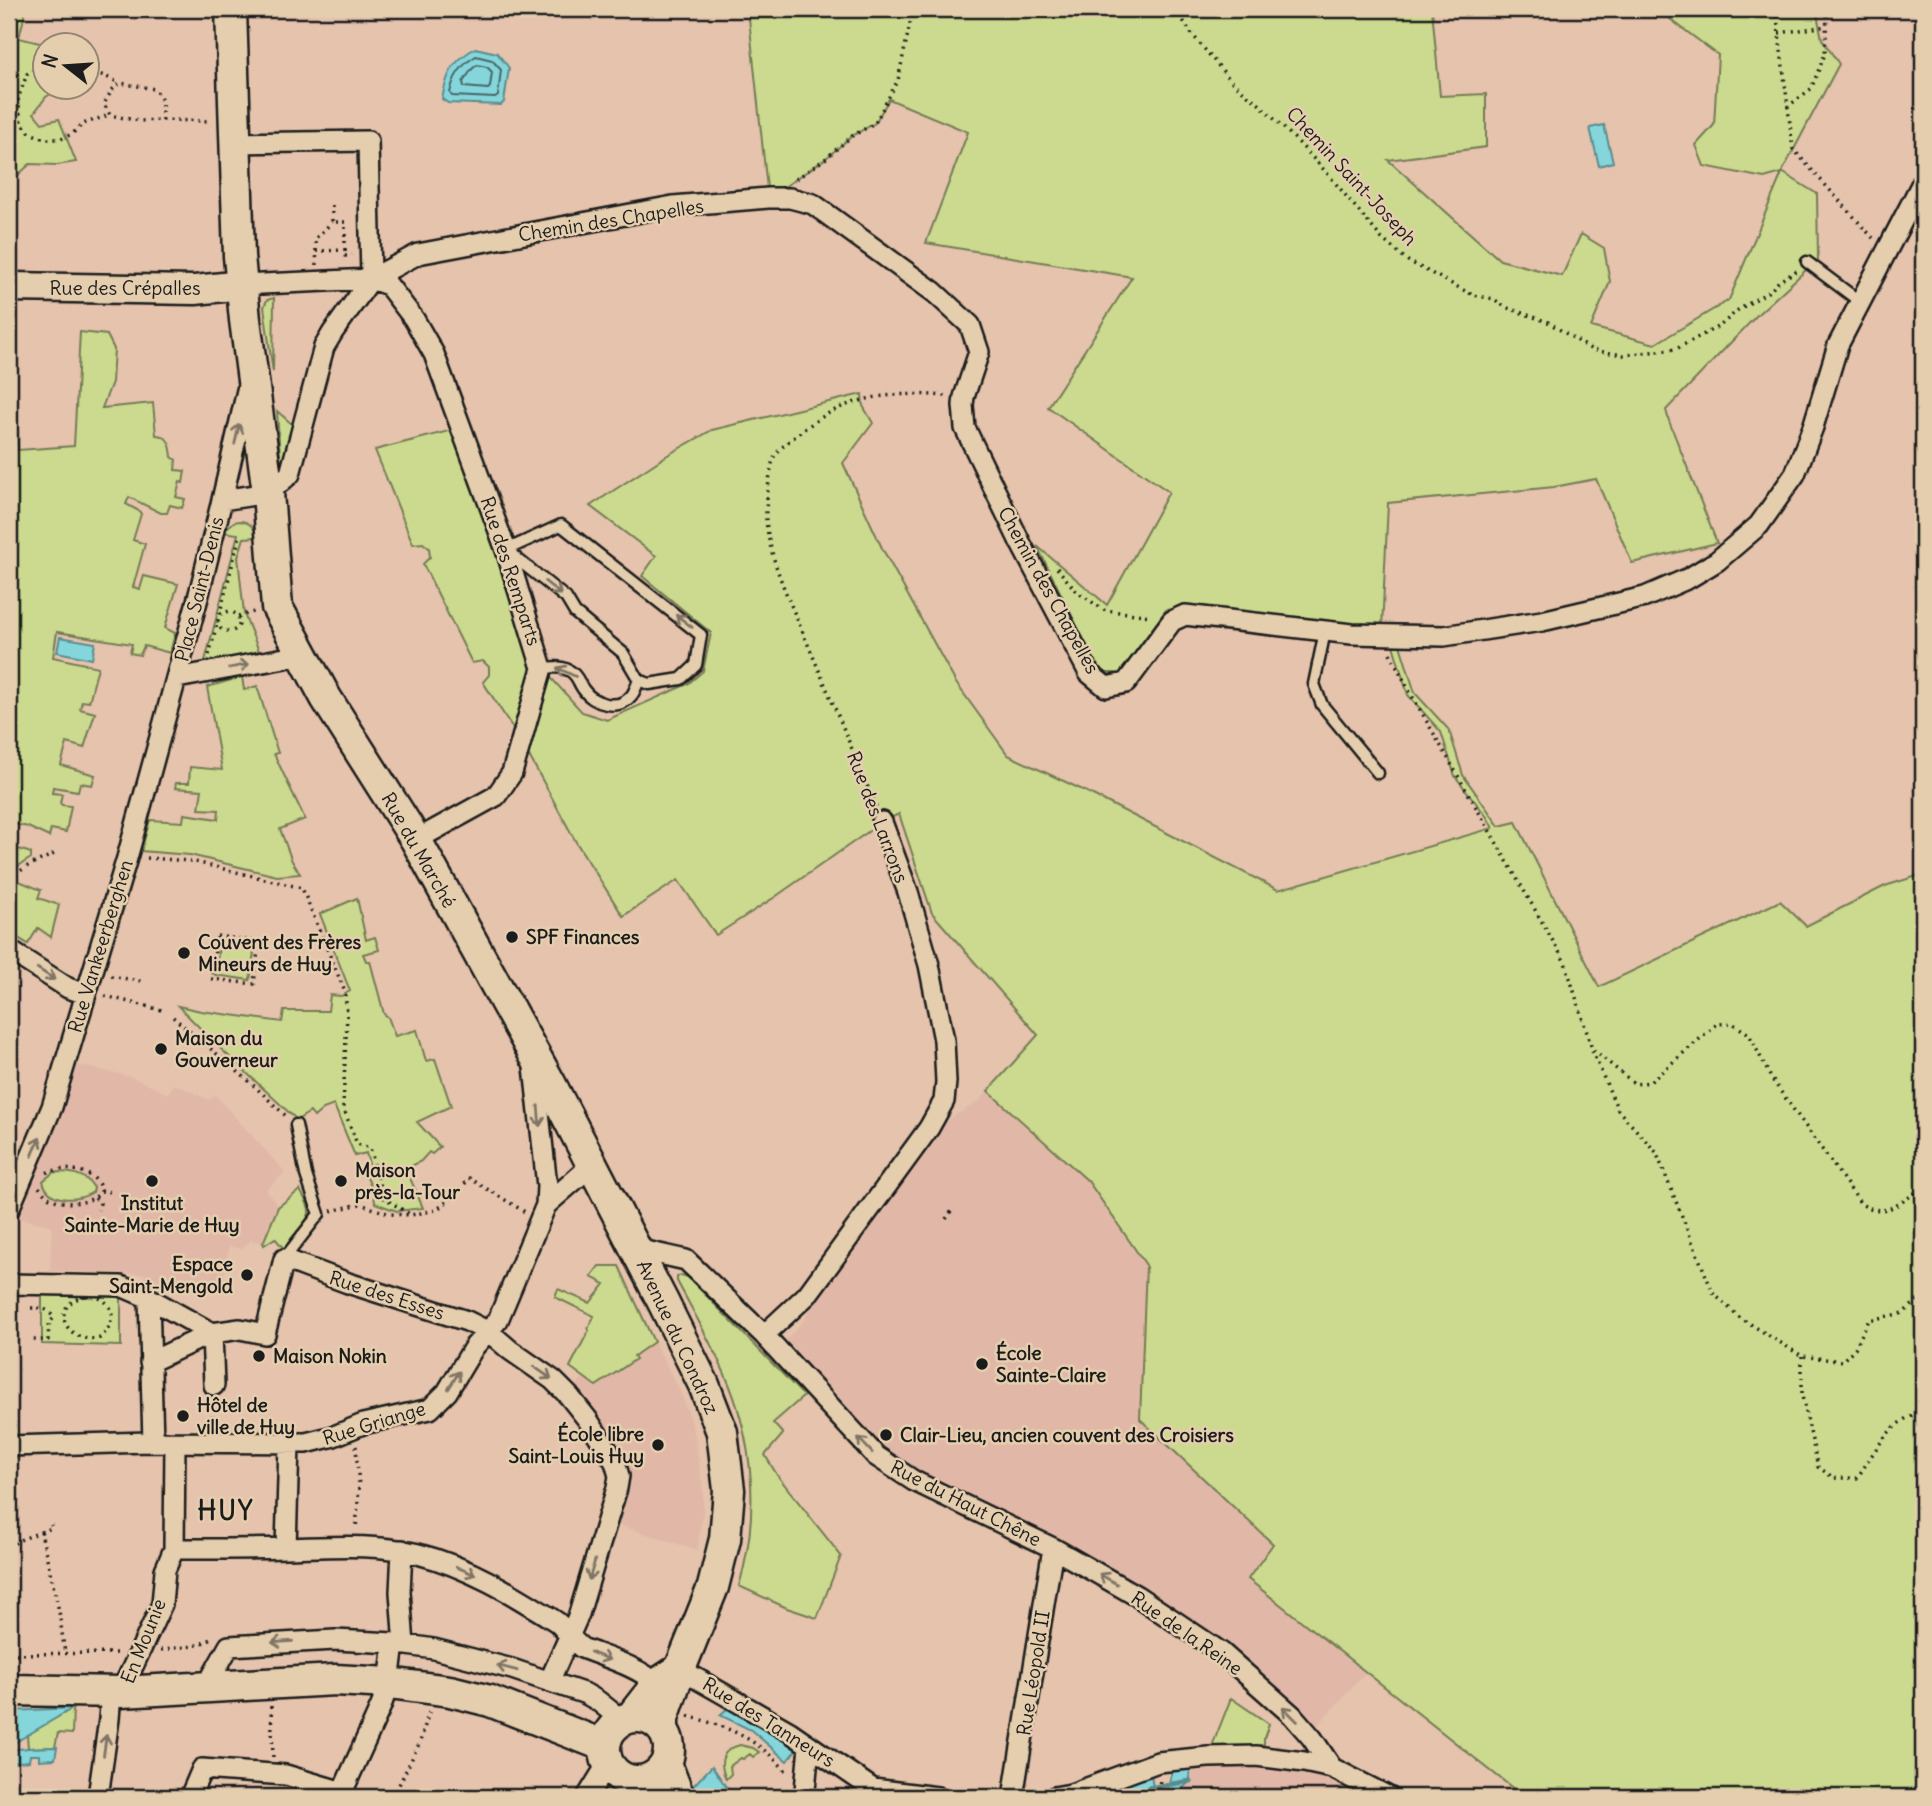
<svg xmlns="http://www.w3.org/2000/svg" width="1932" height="1806" font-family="Delius,sans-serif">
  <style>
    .built { fill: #e1b8a7 }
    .green { fill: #cbda8e; stroke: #747b55; stroke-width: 2 }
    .water { fill: #84d6db; stroke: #5a8c8f; stroke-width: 2 }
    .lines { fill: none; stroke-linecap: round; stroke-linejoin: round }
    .shore { stroke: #466668; stroke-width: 2 }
    .stream { stroke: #5a8c8f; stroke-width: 5 }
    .lane-casing { stroke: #1c1c1c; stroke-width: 15 }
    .street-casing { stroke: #1c1c1c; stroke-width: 24 }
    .secondary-casing { stroke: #1c1c1c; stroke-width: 33 }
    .primary-casing { stroke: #1c1c1c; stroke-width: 35 }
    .path { stroke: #1c1c1c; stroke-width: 3.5; stroke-dasharray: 2 5; stroke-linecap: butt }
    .lane { stroke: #e5ceae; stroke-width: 10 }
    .street { stroke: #e5ceae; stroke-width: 19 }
    .secondary { stroke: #e5ceae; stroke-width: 28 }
    .primary { stroke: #e5ceae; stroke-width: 30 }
    .oneway { stroke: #807565 }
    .poi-dot { fill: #1c1c1c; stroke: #e5ceae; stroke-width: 2.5 }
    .labels { text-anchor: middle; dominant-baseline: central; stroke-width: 5; stroke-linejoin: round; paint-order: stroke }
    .street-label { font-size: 19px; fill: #1c1c1c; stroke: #e5ceae }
    .poi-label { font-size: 19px; font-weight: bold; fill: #1c1c1c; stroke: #e5ceae; text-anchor: start }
    .district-label { font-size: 26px; font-weight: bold; letter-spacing: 2px; fill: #1c1c1c; stroke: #e5ceae }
  </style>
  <rect width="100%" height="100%" fill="#e5c3ac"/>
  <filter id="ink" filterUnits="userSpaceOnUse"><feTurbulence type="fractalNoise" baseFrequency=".0143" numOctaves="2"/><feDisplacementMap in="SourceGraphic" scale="14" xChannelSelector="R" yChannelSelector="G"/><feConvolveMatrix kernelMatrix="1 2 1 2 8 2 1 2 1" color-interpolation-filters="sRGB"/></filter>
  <g filter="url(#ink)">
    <path class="built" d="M1038 1036 1349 1564 1303 1622 1366 1672 1315 1728 1225 1648 940 1485 873 1443 782 1345 804 1320 821 1291 946 1121 979 1101Z
      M74 1064 132 1077 168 1094 174 1084 209 1100 215 1095 285 1172 266 1190 278 1207 263 1243 251 1240 242 1249 229 1246 221 1293 144 1278 145 1274 50 1271 52 1226 19 1218 26 1199 24 1197Z
      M654 1342 679 1389 691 1420 696 1442 703 1492V1513L697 1550 616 1524 628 1483 629 1475 625 1457 621 1449 575 1386 583 1378 597 1386 635 1359 634 1356Z
      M1190 1767H1269L1318 1774 1368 1797H1174L1190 1781Z"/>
    <path class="green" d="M9 9H26L19 38 48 45 46 46V88H60L46 97 34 113 42 123 59 119 76 162 57 165 30 164 17 176 9 175Z
      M748 9H1432L1440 96 1486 94V147L1388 160 1500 260 1562 276 1581 234 1604 248 1610 282 1591 327 1655 344 1729 300 1782 173 1764 178 1704 166 1696 145 1714 125 1718 55 1670 19 1669 9H1816L1822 39 1839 64 1782 172 1817 194 1818 259 1759 313 1666 410 1669 421 1717 543 1632 563 1596 479 1554 487 1388 503 1382 629 1199 606 1166 610 1120 673H1107L1098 668 1037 546 1107 605 1169 492 1048 407 1132 277 926 243 968 132 889 99 875 123 852 136 825 159 768 198Z
      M274 298 273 372 264 307 267 300Z
      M80 332 107 335 114 349 112 382 102 408 153 403 156 435C169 435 171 446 172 457L176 460 175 470 185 471 183 483 180 482 176 497 185 499 182 508 170 505 167 513H161L129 497 126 504 139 511 141 514 133 540 145 544 133 587 140 589 144 576 178 584 165 628 175 633 170 653 144 646 140 655 130 653 132 644 57 632 53 657 98 667 89 702 82 701 80 709 95 713 84 748 67 743 61 765 95 775 92 785 80 783 78 791 53 787 52 793 62 794 60 803 62 805 71 806 66 832 51 829 49 837 28 827 9 823V437L17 436 18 450 74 446Z
      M862 394 863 406 873 423 843 463 882 548 956 683 1008 755 1087 792 1278 890 1493 828 1487 817 1455 776 1441 732 1408 695 1393 645H1400L1415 693 1449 730 1463 775 1499 826 1516 822 1599 987 1780 901 1806 926 1885 886 1923 874V936L1916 942 1923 960V1797H1524L1248 1579 1273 1544 1140 1419 1146 1265 1088 1181 988 1091 1038 1035 932 913 899 814 882 822 775 897 716 935 678 880 623 916 576 842 521 741 483 682 489 675V667L483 661 472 663 423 564 430 557 429 548 423 543 413 544 375 450 461 428 542 668 582 712 607 720 688 684 703 671 711 633 642 576 656 556 590 506 666 456 712 430Z
      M277 411 293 425 284 460H282L280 457Z
      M240 521C250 522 255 527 257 537L244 538 238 557 244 614 259 651 204 665 238 534 222 532 234 522Z
      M242 677 244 690 257 686 278 753 274 754 305 819 280 829 292 861 300 874 277 876 190 855 141 851 150 820 183 822 184 814 218 819 219 810 199 809 202 790 175 788 176 783H189L190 767 222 770 207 687Z
      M9 846 31 853V858L9 872Z
      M19 881 41 890 38 898 59 905 51 937 38 928 28 944 9 932V890L13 885Z
      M357 898 366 940 375 937 379 950 363 954 366 961H370L384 1014 388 1017 395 1036 417 1030 426 1061 435 1059 451 1106 417 1122 440 1147 432 1154 429 1152 421 1161 406 1169 423 1208 397 1211 375 1203 374 1193 365 1173 371 1171 366 1153 355 1156 334 1105 323 1109 314 1117 310 1112 297 1120 220 1048 178 1006 201 1011 282 1022 284 1011H328L330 995 341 996 350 991 320 914Z
      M220 940 255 945 250 980 215 975Z
      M54 1172C69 1172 86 1173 94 1188L93 1192C77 1202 48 1203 43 1181Z
      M300 1190C303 1196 309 1204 309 1211 310 1222 288 1237 285 1250L275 1238 264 1245 263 1243 278 1207Z
      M599 1266H619L654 1342 634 1356 636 1359 596 1386 570 1367 589 1330 588 1329 594 1316 555 1297 558 1289 590 1303 605 1284 591 1277Z
      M681 1275 688 1277 804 1396 773 1423 783 1434 765 1455 777 1475 841 1556 817 1618 787 1608 739 1586C760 1515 754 1439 724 1372 710 1341 693 1311 677 1281V1277Z
      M42 1291 121 1293V1346L42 1344Z
      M1231 1698 1269 1724 1264 1738V1749H1211Z
      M73 1708 72 1734 58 1733 55 1747 28 1748 27 1735Z
      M740 1745 753 1748 759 1752 753 1757 750 1754 743 1759 741 1758 730 1766 731 1774 726 1779C719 1763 720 1750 740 1745Z"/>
    <path class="water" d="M475 48 497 53 509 68 504 102 501 105 448 103 442 99C447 73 452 62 475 48Z
      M1604 125 1613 162 1599 166 1590 128Z
      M60 637 95 643 92 659 57 652Z
      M73 1708 9 1746V1718L12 1711Z
      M728 1708 742 1713 798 1747 787 1761 751 1730 720 1715Z
      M57 1747 55 1759 39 1760V1755H30L29 1761 9 1763V1750L28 1748Z
      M712 1766 733 1797H704L693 1786Z
      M1173 1767H1190V1781L1175 1796 1166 1795Z
      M1151 1773 1154 1796 1153 1797H1089Z"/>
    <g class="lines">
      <path class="shore" d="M476 56 492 60 501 70 498 96 495 98 452 96 450 93C453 77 462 64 476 56Z
        M477 65 487 67 492 72 490 87 488 89 464 87 463 82 472 69Z"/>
      <path class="stream" d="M1148 1788 1190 1781"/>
      <defs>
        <path id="lane" d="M1807 262 1859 301
          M1325 631 1314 684 1322 705 1378 773
          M542 668C552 667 562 666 570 671 578 676 578 682 583 689 593 704 619 712 632 695 635 691 637 684 639 680L623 653 575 613 566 598 506 550 561 525 701 635 696 665 681 679 649 684 639 680
          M284 1259 319 1214 306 1175 296 1125"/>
        <path id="street" d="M371 279 418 254 673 206 768 198H790L813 204 934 292 970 325 979 352 964 397 963 405 965 428 1020 542 1089 673 1106 687 1126 683 1172 621 1185 615 1352 634 1444 636 1542 621 1645 597 1689 578 1717 561 1759 525 1795 474 1813 427 1838 345 1923 181
          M242 285 371 279 388 285 414 319 434 354 506 550 542 668 512 773 496 796 416 840
          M222 500 248 386
          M177 678 301 655
          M9 950 68 988 86 994
          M534 1067 547 1186 546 1205
          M9 1209 52 1107 127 858 199 594 222 500 268 493 290 474 324 347 333 332 371 279 368 141 235 143
          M637 1249 686 1260 764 1335 876 1456 914 1481 1053 1548 1137 1596 1222 1653 1292 1715 1312 1738 1332 1768
          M9 1284 121 1286 149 1298 212 1333 214 1385
          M149 1298 153 1442
          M764 1335 807 1295 929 1128 944 1101 946 1082 944 1040 929 965 908 892 882 822
          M150 1362 212 1333 240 1329 265 1334 284 1259 348 1283 467 1321 489 1332 510 1350 553 1380 569 1396 588 1420 615 1462 619 1476 617 1488 579 1614 550 1680
          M9 1446 149 1442 306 1443 334 1436 363 1424 430 1409 447 1392 474 1347 498 1320 546 1205 592 1165
          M286 1548 289 1444
          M174 1549C211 1549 249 1549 286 1548 330 1547 375 1543 418 1554 469 1567 513 1594 557 1622 566 1630 572 1641 582 1648 607 1658 637 1666 657 1684
          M402 1550 400 1592 404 1645
          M680 1669 790 1732 873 1789 937 1797
          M206 1687 229 1646 335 1640 394 1643 434 1649 512 1669 586 1694 598 1701 623 1721
          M121 1692 162 1604 165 1570 174 1549 175 1443
          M98 1797 109 1719 111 1693
          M190 1797 202 1769 286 1775 343 1792
          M340 1797 381 1706 389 1683 394 1643
          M587 1797 608 1763
          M809 1797 805 1790 809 1746
          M1013 1797 1053 1548
          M1054 1797 1071 1794 1158 1762 1208 1757 1256 1756 1304 1762 1332 1768 1389 1797"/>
        <path id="secondary" d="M9 287 195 290 242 285
          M666 1761 680 1797
          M632 1781 650 1797"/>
        <path id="primary" d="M231 9 239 256 245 320 268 493 277 607 326 698 416 840 550 1083 663 1302 704 1385 722 1432 729 1490 725 1539 713 1587 680 1669 663 1718V1730
          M9 1690 121 1692 335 1680 389 1683 450 1691 490 1701 605 1746
          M634 1717 635 1712 657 1684 680 1669
          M605 1749a32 32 0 1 1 64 0a32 32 0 1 1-64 0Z"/>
      </defs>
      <use href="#lane" class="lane-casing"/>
      <use href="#street" class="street-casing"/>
      <use href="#secondary" class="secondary-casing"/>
      <use href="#primary" class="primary-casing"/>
      <path class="path" d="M1176 9 1191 33 1232 82 1259 104 1298 142 1327 173 1382 239 1408 261 1473 295 1494 299 1505 307 1548 322 1592 350 1623 355 1676 349 1721 325 1738 310 1771 290 1779 281 1798 270
        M1776 9 1793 149 1873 238
        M1779 33 1827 26
        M46 62 27 74 18 99 21 122 30 133 45 139H61L72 134 83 124 109 115
        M88 69 120 83
        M1787 107 1811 89 1825 54 1827 16 1825 9
        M162 120V100L155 89 120 83 112 90 104 104 110 115 139 121 162 120 211 121
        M796 179 825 159 852 136 875 123 898 80 911 19V9
        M332 205V222H345V250
        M316 251V238L332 222
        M317 265 316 251 345 250V256L352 255
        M1057 568 1077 592 1104 610 1151 616
        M238 616 254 612
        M218 621 221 629C239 638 248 616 229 611L221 614
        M1390 653 1411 694 1565 962 1592 1049 1635 1084 1650 1082 1717 1024 1732 1023 1749 1034 1771 1078 1861 1204C1887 1219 1901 1202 1923 1187
        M209 655 240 535
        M876 807C853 751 830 696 806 640 790 602 770 562 766 520 765 510 770 466 774 457 779 449 790 440 797 435 843 396 888 391 946 396
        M147 858 191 861 302 888 345 992 347 1014 343 1107 357 1144 370 1148 384 1198 411 1215
        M9 878 28 866 54 854
        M217 936 259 942 254 984 211 979Z
        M111 976 145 982
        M105 996 166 1011
        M173 1017 250 1082 287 1117
        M1592 1051 1618 1110 1656 1152 1713 1293 1739 1317 1802 1356 1842 1361 1855 1348 1869 1320 1903 1313 1923 1296
        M39 1187C43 1192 46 1197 52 1199 66 1205 92 1205 101 1191 97 1168 61 1165 44 1174
        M101 1191 114 1192
        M95 1198 100 1203 98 1210
        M331 1211 360 1204 390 1214 411 1215 436 1210 458 1193 469 1178 525 1212
        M946 1219 953 1209
        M85 1296C113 1295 121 1320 100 1338 67 1345 46 1306 85 1296Z
        M31 1308C43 1308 47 1308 54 1318L49 1323 48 1340H32
        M1802 1356V1396L1818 1467 1834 1478H1857C1877 1449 1888 1422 1923 1411
        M212 1424 213 1404
        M356 1446 359 1487 356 1529
        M41 1532 52 1528 51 1525
        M9 1548 17 1541 41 1532 59 1611 65 1654
        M161 1650 194 1646 212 1639
        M9 1654 119 1653
        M271 1706 273 1758
        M688 1716C734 1729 756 1738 789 1774
        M393 1797 420 1742 429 1712
        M1158 1797 1160 1779"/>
      <use href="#lane" class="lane"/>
      <use href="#street" class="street"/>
      <use href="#secondary" class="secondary"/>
      <use href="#primary" class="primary"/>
    </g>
    <defs><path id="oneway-shaft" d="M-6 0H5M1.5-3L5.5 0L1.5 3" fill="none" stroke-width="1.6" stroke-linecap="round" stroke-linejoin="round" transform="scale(1.75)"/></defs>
    <g class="oneway">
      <use href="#oneway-shaft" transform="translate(237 434) rotate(-77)"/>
      <use href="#oneway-shaft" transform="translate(553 588) rotate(39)"/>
      <use href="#oneway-shaft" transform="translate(684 621) rotate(-142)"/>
      <use href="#oneway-shaft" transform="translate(239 666) rotate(-11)"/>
      <use href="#oneway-shaft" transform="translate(566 672) rotate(-155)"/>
      <use href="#oneway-shaft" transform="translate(46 974) rotate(33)"/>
      <use href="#oneway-shaft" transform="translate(539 1116) rotate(85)"/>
      <use href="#oneway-shaft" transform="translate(36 1147) rotate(-67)"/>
      <use href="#oneway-shaft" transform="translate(543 1373) rotate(35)"/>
      <use href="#oneway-shaft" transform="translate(454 1380) rotate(-58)"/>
      <use href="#oneway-shaft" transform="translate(865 1445) rotate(-133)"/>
      <use href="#oneway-shaft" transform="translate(592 1570) rotate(107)"/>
      <use href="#oneway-shaft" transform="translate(466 1571) rotate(23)"/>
      <use href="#oneway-shaft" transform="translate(1108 1579) rotate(-150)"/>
      <use href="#oneway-shaft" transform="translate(282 1642) rotate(176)"/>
      <use href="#oneway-shaft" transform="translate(600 1656) rotate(22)"/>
      <use href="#oneway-shaft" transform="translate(507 1668) rotate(-165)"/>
      <use href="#oneway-shaft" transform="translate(1290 1714) rotate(-135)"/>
      <use href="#oneway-shaft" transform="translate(105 1745) rotate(-82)"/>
    </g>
  </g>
  <g class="poi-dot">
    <circle cx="512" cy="937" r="7"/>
    <circle cx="184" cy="953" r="7"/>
    <circle cx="161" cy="1049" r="7"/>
    <circle cx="152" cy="1181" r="7"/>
    <circle cx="341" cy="1181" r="7"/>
    <circle cx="247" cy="1275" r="7"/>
    <circle cx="259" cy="1356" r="7"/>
    <circle cx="982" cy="1364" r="7"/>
    <circle cx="183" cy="1416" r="7"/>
    <circle cx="886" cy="1435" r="7"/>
    <circle cx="658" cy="1445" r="7"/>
  </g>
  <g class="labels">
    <g class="street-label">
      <text transform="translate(1352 176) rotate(47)">Chemin Saint-Joseph</text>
      <text transform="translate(611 220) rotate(-9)">Chemin des Chapelles</text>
      <text x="125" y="288">Rue des Crépalles</text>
      <text transform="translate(511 571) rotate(72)">Rue des Remparts</text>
      <text transform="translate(199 589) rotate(-76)">Place Saint-Denis</text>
      <text transform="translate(1049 590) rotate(61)">Chemin des Chapelles</text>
      <text transform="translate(878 817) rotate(69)">Rue des Larrons</text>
      <text transform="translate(419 850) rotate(60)">Rue du Marché</text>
      <text transform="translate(100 946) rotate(-73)">Rue Vankeerberghen</text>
      <text transform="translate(387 1295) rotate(18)">Rue des Esses</text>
      <text transform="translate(678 1337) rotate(65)">Avenue du Condroz</text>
      <text transform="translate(374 1423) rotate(-17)">Rue Griange</text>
      <text transform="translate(966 1503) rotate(27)">Rue du Haut Chêne</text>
      <text transform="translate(1187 1633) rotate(35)">Rue de la Reine</text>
      <text transform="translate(143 1641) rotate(-68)">En Mounie</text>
      <text transform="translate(1033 1673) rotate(-81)">Rue Léopold II</text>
      <text transform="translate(769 1722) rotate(32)">Rue des Tanneurs</text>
    </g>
    <g class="poi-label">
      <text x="526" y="937">SPF Finances</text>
      <text x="198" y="942">Couvent des Frères<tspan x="198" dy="22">Mineurs de Huy</tspan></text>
      <text x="175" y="1038">Maison du<tspan x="175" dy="22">Gouverneur</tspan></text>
      <text x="355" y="1170">Maison<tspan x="355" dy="22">près-la-Tour</tspan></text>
      <text x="152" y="1203" text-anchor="middle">Institut<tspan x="152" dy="22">Sainte-Marie de Huy</tspan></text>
      <text x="233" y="1264" text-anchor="end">Espace<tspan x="233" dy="22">Saint-Mengold</tspan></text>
      <text x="996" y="1353">École<tspan x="996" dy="22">Sainte-Claire</tspan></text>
      <text x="273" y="1356">Maison Nokin</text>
      <text x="197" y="1405">Hôtel de<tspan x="197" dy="22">ville de Huy</tspan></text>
      <text x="644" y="1434" text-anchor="end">École libre<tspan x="644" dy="22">Saint-Louis Huy</tspan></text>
      <text x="900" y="1435">Clair-Lieu, ancien couvent des Croisiers</text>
    </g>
    <g class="district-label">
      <text x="226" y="1510">HUY</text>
    </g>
  </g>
  <rect width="1932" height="1806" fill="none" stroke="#e5ceae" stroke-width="35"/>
  <rect x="18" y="18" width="1897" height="1771" fill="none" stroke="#1c1c1c" stroke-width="2.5" filter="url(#ink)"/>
  <g transform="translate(66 66) rotate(287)"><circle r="33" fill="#e5ceae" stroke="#958774" stroke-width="2"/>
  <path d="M0-5L12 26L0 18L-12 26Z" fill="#1c1c1c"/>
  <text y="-10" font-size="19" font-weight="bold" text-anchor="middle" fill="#1c1c1c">N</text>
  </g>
</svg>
